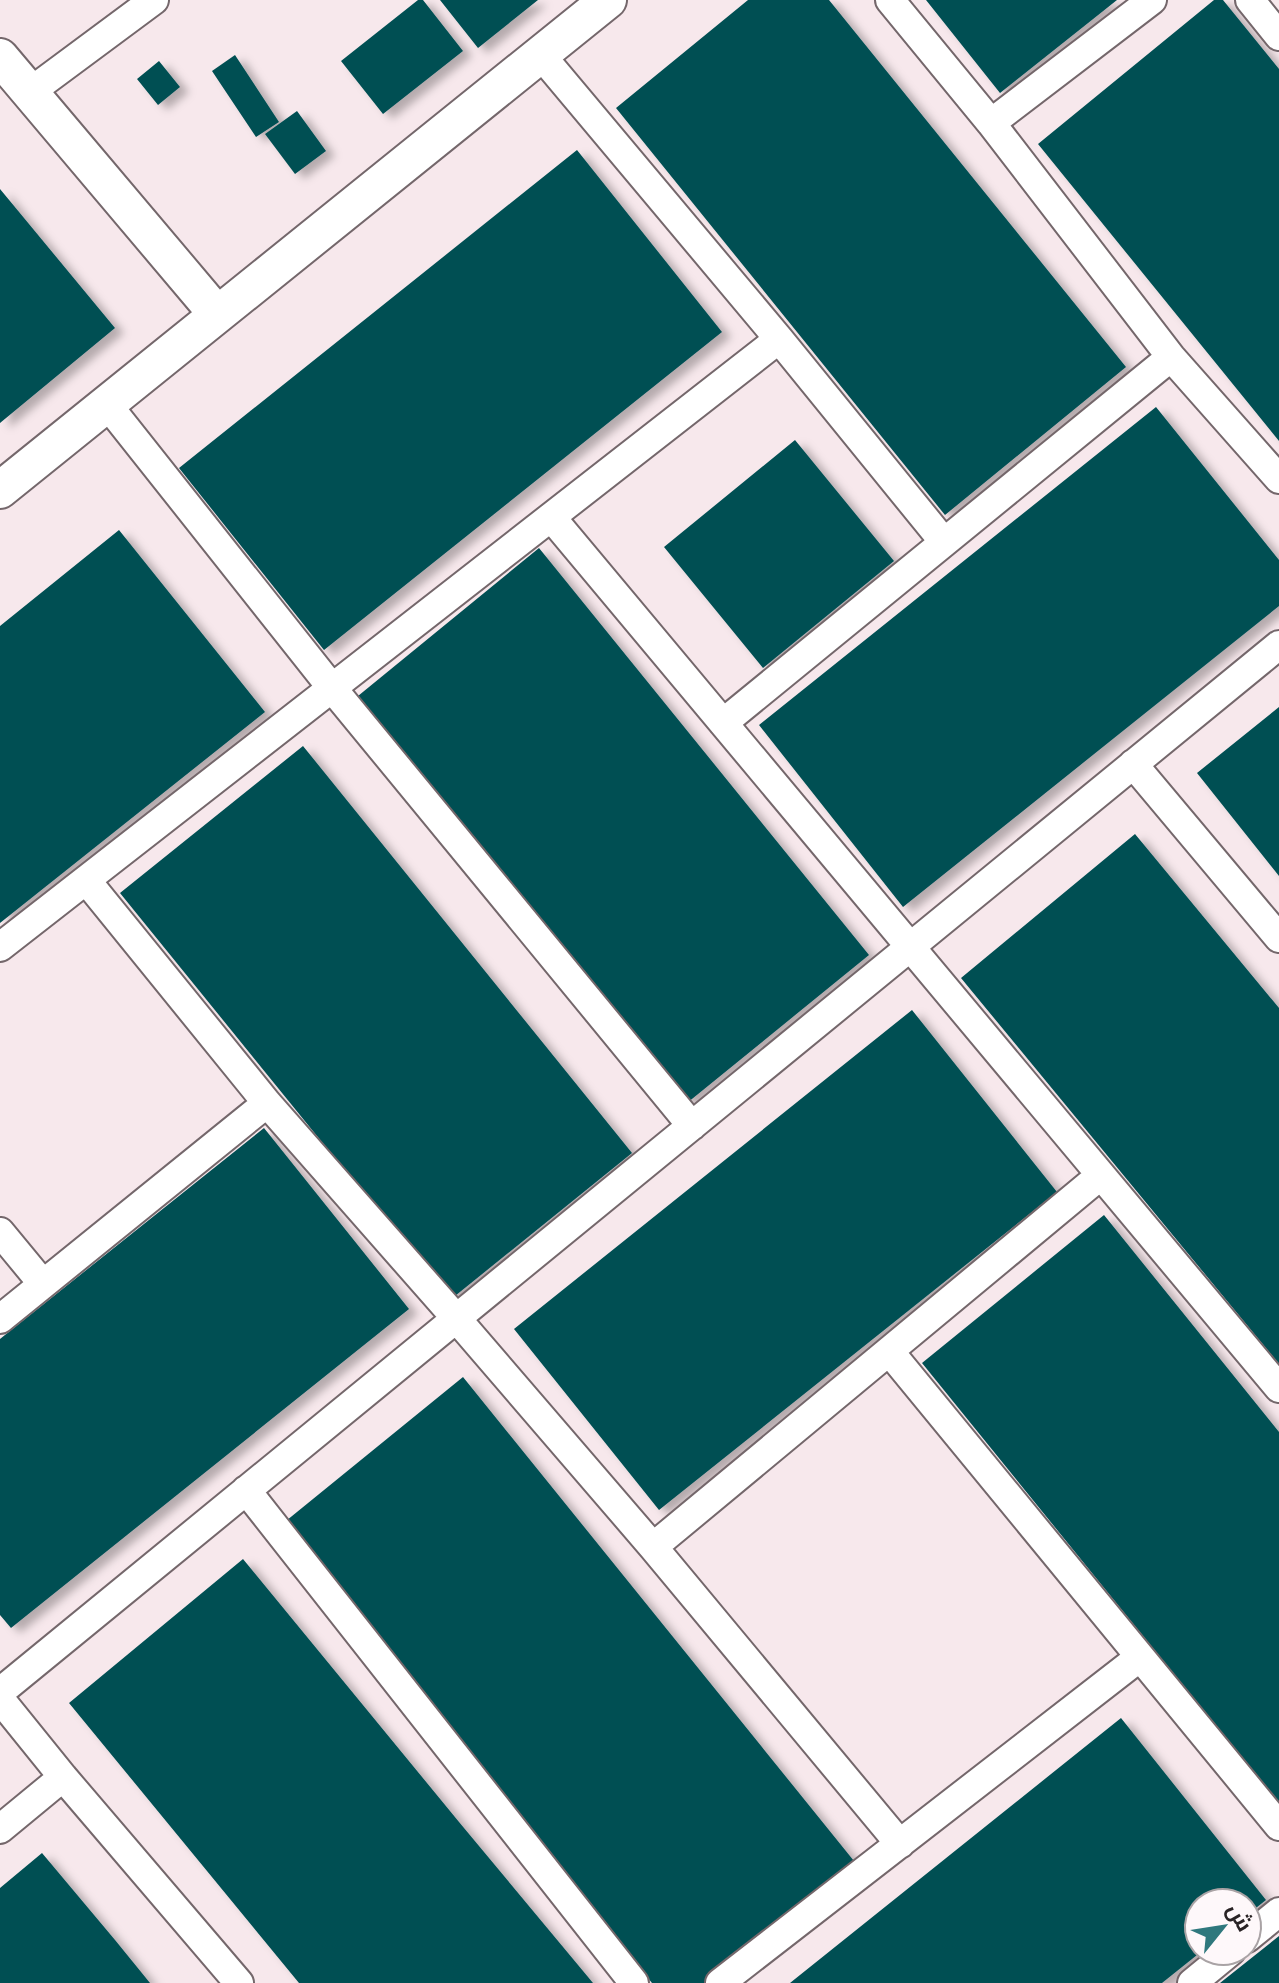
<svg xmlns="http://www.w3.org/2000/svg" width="1279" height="1983" font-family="'Golos Text',Cairo,sans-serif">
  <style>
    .building { fill: #004f53; filter: url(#shadow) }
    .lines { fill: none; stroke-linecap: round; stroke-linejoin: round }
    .minor-casing { stroke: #74676b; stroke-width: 32 }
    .tertiary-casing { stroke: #74676b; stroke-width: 40 }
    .minor { stroke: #fff; stroke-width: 28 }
    .tertiary { stroke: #fff; stroke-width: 36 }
  </style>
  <defs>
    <filter id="shadow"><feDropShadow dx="9" dy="5" stdDeviation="4" flood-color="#0004"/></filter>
  </defs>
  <rect width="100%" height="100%" fill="#f7e8ec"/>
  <path class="building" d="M418 0H423L463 51 383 114 341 61Z
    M440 0H538L478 48Z
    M748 0H829L1126 367 945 515 616 108Z
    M926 0H1117L1000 93Z
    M1214 0H1223L1279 69V441L1038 144Z
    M235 55 279 122 256 137 212 71Z
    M159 61 180 87 158 105 137 79Z
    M297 111 326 151 295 174 265 134Z
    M577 150 722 332 324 650 179 468Z
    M0 189 115 328 0 423Z
    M1156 407 1279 560V606L903 907 759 725Z
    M795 440 894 561 763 668 664 547Z
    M119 530 265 712 0 923V626Z
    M539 548 869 955 687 1103 358 696Z
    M1279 707V876L1197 773Z
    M303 746 632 1153 450 1300 120 893Z
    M1135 834 1279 1008V1364L961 978Z
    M912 1010 1057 1192 659 1510 514 1329Z
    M264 1128 409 1309 11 1628 0 1615V1339Z
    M1104 1215 1279 1432V1804L922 1363Z
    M463 1377 858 1866 714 1983H652L281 1525Z
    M243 1559 459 1822 593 1983H299L69 1703Z
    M1121 1718 1266 1900 1247 1915V1903H1199V1951H1202L1162 1983H790Z
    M42 1853 115 1940 150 1983H0V1888Z
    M1279 1936V1983H1220Z"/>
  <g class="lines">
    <defs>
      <path id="minor" d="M890 0 991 123 1171 357 1279 479
        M1250 0 1279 36
        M540 54 779 339 944 542
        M30 92 154 0
        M991 123 1152 0
        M106 403 332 688 692 1126
        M551 517 1279 1388
        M723 723 1171 357
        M1133 764 1279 938
        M86 880 267 1103 456 1318 653 1547 900 1844
        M0 947 779 339
        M0 1232 43 1284
        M0 1319 267 1103
        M889 1351 1279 1826
        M246 1490 634 1983
        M653 1547 1101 1175
        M0 1692 1279 645
        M0 1699 63 1777 239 1983
        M0 1829 63 1777
        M1247 1938 1279 1912
        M720 1983 1140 1657
        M1192 1983 1231 1951"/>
      <path id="tertiary" d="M0 57 217 314
        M0 490 608 0"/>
    </defs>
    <use href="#minor" class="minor-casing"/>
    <use href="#tertiary" class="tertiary-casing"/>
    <use href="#minor" class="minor"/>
    <use href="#tertiary" class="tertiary"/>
  </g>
  <g transform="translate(1223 1927) rotate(60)"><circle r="38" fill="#fef8fa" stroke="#a9a3a5" stroke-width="2"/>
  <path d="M0-6L14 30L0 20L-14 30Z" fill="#2f787d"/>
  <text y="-12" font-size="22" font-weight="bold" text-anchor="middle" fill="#292325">ش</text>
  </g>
</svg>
